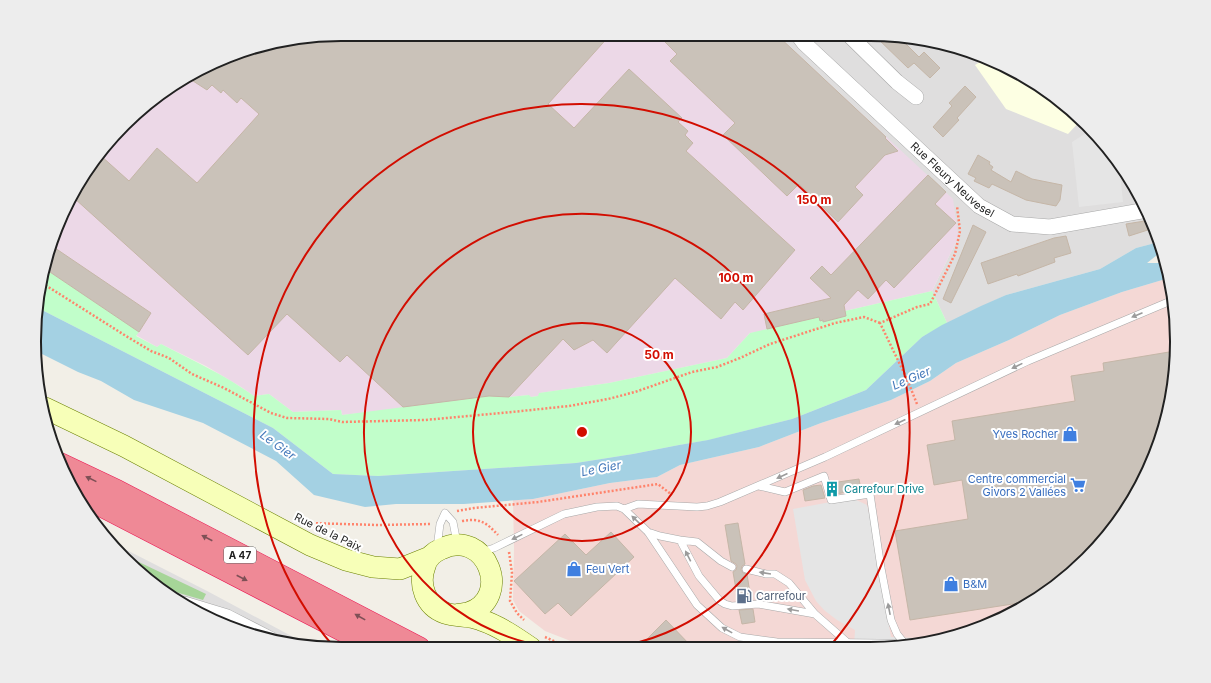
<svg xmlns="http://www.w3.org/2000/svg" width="1211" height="683" font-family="Inter,sans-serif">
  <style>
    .residential { fill: #dfdede }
    .commercial { fill: #f4d8d5 }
    .industrial { fill: #ecd8e7 }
    .education { fill: #fdffe3 }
    .forest { fill: #a6d598 }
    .park { fill: #c1feca }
    .parking { fill: #e5e5e5 }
    .water { fill: #a4d1e3 }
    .building { fill: #cac2b9; stroke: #c5b6a7 }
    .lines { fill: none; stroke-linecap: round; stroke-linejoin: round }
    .service-casing { stroke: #a8a8a8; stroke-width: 8 }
    .minor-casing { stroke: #a8a8a8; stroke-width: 16 }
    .secondary-casing { stroke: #6a8000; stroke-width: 22 }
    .motorway-casing { stroke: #eb1954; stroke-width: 23 }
    .path { stroke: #ff836b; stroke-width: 2.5; stroke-dasharray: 2 2; stroke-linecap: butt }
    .service { stroke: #fff; stroke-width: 7 }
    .minor { stroke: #fff; stroke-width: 15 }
    .secondary { stroke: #f7ffb8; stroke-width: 21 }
    .motorway { stroke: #ef8996; stroke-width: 22 }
    .oneway { fill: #9b9b9b }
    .oneway2 { fill: #7e5056 }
    .ring { fill: none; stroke: #d20d00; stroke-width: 2 }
    .labels { text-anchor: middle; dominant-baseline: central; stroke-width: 4; stroke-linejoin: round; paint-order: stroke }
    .shield { fill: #fff; stroke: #646464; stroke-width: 1 }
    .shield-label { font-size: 10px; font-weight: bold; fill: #212121 }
    .street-label { font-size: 11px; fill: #212121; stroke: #fff }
    .shop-label { font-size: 11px; fill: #366cbe; stroke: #fff; text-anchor: end }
    .culture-label { font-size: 11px; fill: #0d838f; stroke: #fff; text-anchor: start }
    .service-label { font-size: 11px; fill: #4e5e75; stroke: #fff; text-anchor: start }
    .water-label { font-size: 12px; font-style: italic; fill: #4378ba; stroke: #fff }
    .rim { fill: none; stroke: #212121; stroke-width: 2 }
    .centre { fill: #d20d00; stroke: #fff; stroke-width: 2 }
    .ring-label { font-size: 12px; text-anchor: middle; font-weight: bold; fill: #d20d00; stroke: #fff; stroke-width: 4; stroke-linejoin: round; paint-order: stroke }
  </style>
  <rect width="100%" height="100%" fill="#f2efe7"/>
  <path class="residential" d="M777 35H889L968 50 1023 75 1072 110 1114 154 1145 206 1159 242 1136 248 1100 269 1006 295 947 323 932 291 957 240 886 137Z
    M107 540 209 592 310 646 262 638 188 608 110 544Z"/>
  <path class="commercial" d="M1169 278 1176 322 1174 382 1161 441 1136 495 1087 559 1040 597 969 633 909 646 586 647 545 631 519 611 513 600 514 548 513 500 533 499 610 483 657 477 680 465 759 447 821 423 891 400 930 381 956 363 1009 340 1060 315 1122 292Z"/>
  <path class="industrial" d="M342 34 777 35 953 199 958 235 957 240 932 291 845 311 846 316 823 322 750 333 727 358 609 383 540 393 538 396 531 397 528 395 342 415 341 410 293 412 269 394 254 396 241 387 206 366 161 344 157 347 136 335 139 331 44 268 45 262 86 170 154 97 243 50Z"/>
  <path class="education" d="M985 59 1023 75 1072 110 1081 120 1068 134 1006 109 975 65Z"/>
  <path class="forest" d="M122 554 206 594 203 600 165 589Z"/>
  <path class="park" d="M44 268 139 332 136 336 157 347 161 344C192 360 225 375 254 396L269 394 293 412 341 410 342 415 489 396 509 397 529 395 531 397 538 396 539 393 609 383 727 358 750 333 819 317 823 321 846 316 845 311 932 291 947 323 922 337 866 390 792 419 709 440 679 445 633 454 576 463 378 476 333 474 273 428 40 309Z"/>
  <path class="parking" d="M1091 130 1114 154 1119 163 1123 202 1079 207 1072 142Z
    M852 498 867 505 870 517 891 637 940 639 909 646 854 647 855 630 837 620 824 610 816 601 805 580 793 509Z"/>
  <path class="water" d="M1159 242 1162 251 1147 263H1167L1169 278 1122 292 1060 315 1009 340 956 363 930 381 891 400 821 423 759 447 680 465 657 477 610 483 533 499 464 504H396L365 507 314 495 276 461 203 423 134 400 101 381 78 372 36 351 40 309 273 428 333 474 378 476 576 463 633 454 679 445 708 440 792 419 866 390 922 337 942 325 981 306 1006 295 1100 269 1136 248Z"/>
  <path class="building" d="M342 34H611L548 104 574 128 629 69 682 118 678 122 688 131 685 135 693 143 686 151 795 250 743 310 735 302 721 319 675 278 607 353 593 340 574 350 563 339 509 397 489 396 403 407 347 355 340 362 287 314 248 355 74 198 86 170 100 155 129 181 157 148 197 183 259 114 241 98 237 103 223 90 221 93 212 85 207 90 190 79 243 50Z
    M657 34 777 35 886 137 885 138 898 151 885 155 855 187 863 195 838 222 799 184 787 196 723 135 735 123 670 61 677 54Z
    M874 35H889L898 36 919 57 924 52 940 68 930 78 914 63 908 68Z
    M965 86 976 97 957 118 959 120 943 137 933 127 952 106 949 103Z
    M978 155 990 162 989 164 993 167 991 170 1011 182 1016 171 1032 179 1062 185 1060 200 1056 206 1026 200 992 184 989 188 974 181 976 178 968 174Z
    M928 175 946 192 935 204 956 223 894 288 886 280 868 299 858 290 844 305 846 316 823 322V320L820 321 819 317 767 329 764 314 831 298 810 278 822 266 831 275Z
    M1151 220 1154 228 1129 236 1126 224Z
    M973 225 986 232 951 303 943 299Z
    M1066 236 1071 253 1054 258 1055 262 1018 276 1017 274 988 284 981 263 1054 238Z
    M52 246 151 313 139 332 44 268 45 262Z
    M1175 351 1174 382 1161 441 1136 495 1087 559 1040 597 1032 601 910 620 895 531 968 519 962 480 934 485 927 445 955 440 952 421 1075 401 1071 376 1104 371 1103 363Z
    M859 479 861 490 835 494 831 483Z
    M821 485 825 498 805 501 803 490 813 486Z
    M738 523 745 564 742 566 741 570 743 573 747 574 751 600 738 601 733 572 736 570 737 566 736 564 731 561 725 525Z
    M611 532 634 557 571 616 558 603 545 614 514 581 565 534 586 555Z
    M753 609 755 622 742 624 739 610Z
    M666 620 692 647H651L645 641Z"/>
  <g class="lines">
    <defs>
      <path id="service" d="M759 486 785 492 824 476 831 500 870 494 881 568 891 620 897 634 905 644
        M624 509 638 504 697 507 707 506 720 502 825 457 1028 361 1173 300
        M648 532 660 536 680 540 699 576 720 601 725 604 732 606 758 604 815 614 848 643
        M680 540 697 542 721 561 732 567
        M437 548 440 524 445 513 453 522 457 543
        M481 552 494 548 564 514 597 507 617 506 624 509 648 532 697 605 722 628 740 637 777 642 879 643 918 644
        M746 569 766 574H775L789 583 815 614"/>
      <g id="minor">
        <path id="s1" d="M798 35 804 43 979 206 1012 224 1050 227 1147 210"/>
        <path d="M849 35 897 82 916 97"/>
        <path d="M184 604 227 617 272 640"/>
      </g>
      <path id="secondary" d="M45 408 124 446 310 545 346 560 373 567 400 569 430 557
        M456 615C460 614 464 614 468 613 514 598 486 527 441 549 434 552 427 558 425 566 418 584 425 606 445 613 456 617 470 615 481 620 499 626 515 637 531 648"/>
      <path id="motorway" d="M60 464 117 491 419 648
        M79 494 377 648"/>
    </defs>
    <use href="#service" class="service-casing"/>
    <use href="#minor" class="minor-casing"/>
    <use href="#secondary" class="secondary-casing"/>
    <use href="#motorway" class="motorway-casing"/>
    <path class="path" d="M42 283 126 336 151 351 169 358 192 374 224 388 271 413 287 418 329 419 342 422 425 420 512 412 569 406 608 399 635 392 692 372 717 367 740 358 770 344 835 323 864 317 880 323
      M917 404 907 379 880 323 917 307 930 304 955 254 960 231 957 206
      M457 511 474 508 538 502 658 484 672 495
      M462 521C480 518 486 522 498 535
      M308 523 378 525 431 524
      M509 552 512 573 510 601 517 613 524 620
      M545 637 569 648"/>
    <use href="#service" class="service"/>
    <use href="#minor" class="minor"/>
    <use href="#secondary" class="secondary"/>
    <use href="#motorway" class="motorway"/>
  </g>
  <defs><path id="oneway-solid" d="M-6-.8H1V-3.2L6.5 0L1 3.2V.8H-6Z"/></defs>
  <g class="oneway">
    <use href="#oneway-solid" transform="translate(1137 315) rotate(157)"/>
    <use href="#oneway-solid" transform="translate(1017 366) rotate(154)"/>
    <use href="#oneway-solid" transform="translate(900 422) rotate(155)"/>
    <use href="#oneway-solid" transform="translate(782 476) rotate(156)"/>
    <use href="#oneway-solid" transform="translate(636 520) rotate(-137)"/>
    <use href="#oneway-solid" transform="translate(517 537) rotate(154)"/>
    <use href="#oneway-solid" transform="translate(688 556) rotate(-117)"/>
    <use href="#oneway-solid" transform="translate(765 573) rotate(-171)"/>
    <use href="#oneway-solid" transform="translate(889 609) rotate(-101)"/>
    <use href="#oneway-solid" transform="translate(793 610) rotate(-170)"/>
    <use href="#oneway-solid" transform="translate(727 630) rotate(-151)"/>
  </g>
  <g class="oneway2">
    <use href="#oneway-solid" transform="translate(91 479) rotate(-154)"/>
    <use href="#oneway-solid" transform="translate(207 538) rotate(-153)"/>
    <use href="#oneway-solid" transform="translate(242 578) rotate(27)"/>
    <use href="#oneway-solid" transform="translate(360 617) rotate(-151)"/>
  </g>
  <g class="ring">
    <circle cx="582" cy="432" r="109"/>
    <path d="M548 647A218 218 0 1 1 616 647"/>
    <path d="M334 647A328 328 0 1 1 831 645"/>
  </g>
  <defs>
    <symbol id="shop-bare" viewBox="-9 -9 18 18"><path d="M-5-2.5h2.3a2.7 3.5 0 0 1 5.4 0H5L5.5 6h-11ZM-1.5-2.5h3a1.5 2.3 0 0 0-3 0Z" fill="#3f7fe0" stroke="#fff" stroke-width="2.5" paint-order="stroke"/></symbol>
    <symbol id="supermarket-bare" viewBox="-9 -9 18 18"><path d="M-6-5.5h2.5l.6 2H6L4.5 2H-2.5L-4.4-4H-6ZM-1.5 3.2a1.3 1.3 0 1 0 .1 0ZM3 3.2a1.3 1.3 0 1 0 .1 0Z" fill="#3f7fe0" stroke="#fff" stroke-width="2.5" paint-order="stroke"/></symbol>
    <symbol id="building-bare" viewBox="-9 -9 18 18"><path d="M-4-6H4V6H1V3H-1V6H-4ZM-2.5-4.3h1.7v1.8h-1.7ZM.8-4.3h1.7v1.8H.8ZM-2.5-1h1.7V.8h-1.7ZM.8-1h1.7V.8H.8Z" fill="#0f9aa8" stroke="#fff" stroke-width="2.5" paint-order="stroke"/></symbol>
    <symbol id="fuel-bare" viewBox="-9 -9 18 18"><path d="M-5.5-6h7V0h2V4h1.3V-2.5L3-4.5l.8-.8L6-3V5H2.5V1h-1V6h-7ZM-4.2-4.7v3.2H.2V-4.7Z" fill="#5c6f8a" stroke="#fff" stroke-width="2.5" paint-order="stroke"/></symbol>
  </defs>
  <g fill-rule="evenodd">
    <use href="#shop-bare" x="1059" y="423" width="22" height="22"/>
    <use href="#supermarket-bare" x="1067" y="474" width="22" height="22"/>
    <use href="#building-bare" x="821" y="478" width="22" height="22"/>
    <use href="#shop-bare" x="563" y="558" width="22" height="22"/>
    <use href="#shop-bare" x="940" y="573" width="22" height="22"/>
    <use href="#fuel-bare" x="733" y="585" width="22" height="22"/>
  </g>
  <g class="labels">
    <rect class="shield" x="224" y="547" width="32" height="16" rx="3"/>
    <g class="shield-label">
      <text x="240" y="555">A 47</text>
    </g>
    <g class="street-label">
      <text stroke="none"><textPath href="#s1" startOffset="212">Rue Fleury Neuvesel</textPath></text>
      <text transform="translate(328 532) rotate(26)">Rue de la Paix</text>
    </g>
    <g class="shop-label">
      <text x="1058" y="434">Yves Rocher</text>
      <text x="1066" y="479">Centre commercial<tspan x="1066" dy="13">Givors 2 Vallées</tspan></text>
      <text x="586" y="569" text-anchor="start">Feu Vert</text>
      <text x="963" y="584" text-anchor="start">B&amp;M</text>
    </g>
    <g class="culture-label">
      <text x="844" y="489">Carrefour Drive</text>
    </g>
    <g class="service-label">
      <text x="756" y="596">Carrefour</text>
    </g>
    <g class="water-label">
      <text transform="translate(911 378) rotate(-23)">Le Gier</text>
      <text transform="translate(278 445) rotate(36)">Le Gier</text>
      <text transform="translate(601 468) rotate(-11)">Le Gier</text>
    </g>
  </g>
  <path d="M0 0H1211V683H0ZM341 41H870A300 300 0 0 1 1170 341V342A300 300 0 0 1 870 642H341A300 300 0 0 1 41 342V341A300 300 0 0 1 341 41Z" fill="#ededed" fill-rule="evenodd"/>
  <path class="rim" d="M341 41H870A300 300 0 0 1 1170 341V342A300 300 0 0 1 870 642H341A300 300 0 0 1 41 342V341A300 300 0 0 1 341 41Z"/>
  <circle cx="582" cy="432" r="6" class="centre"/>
  <g class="ring-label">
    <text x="814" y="204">150 m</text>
    <text x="736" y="282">100 m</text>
    <text x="659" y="359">50 m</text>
  </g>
</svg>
